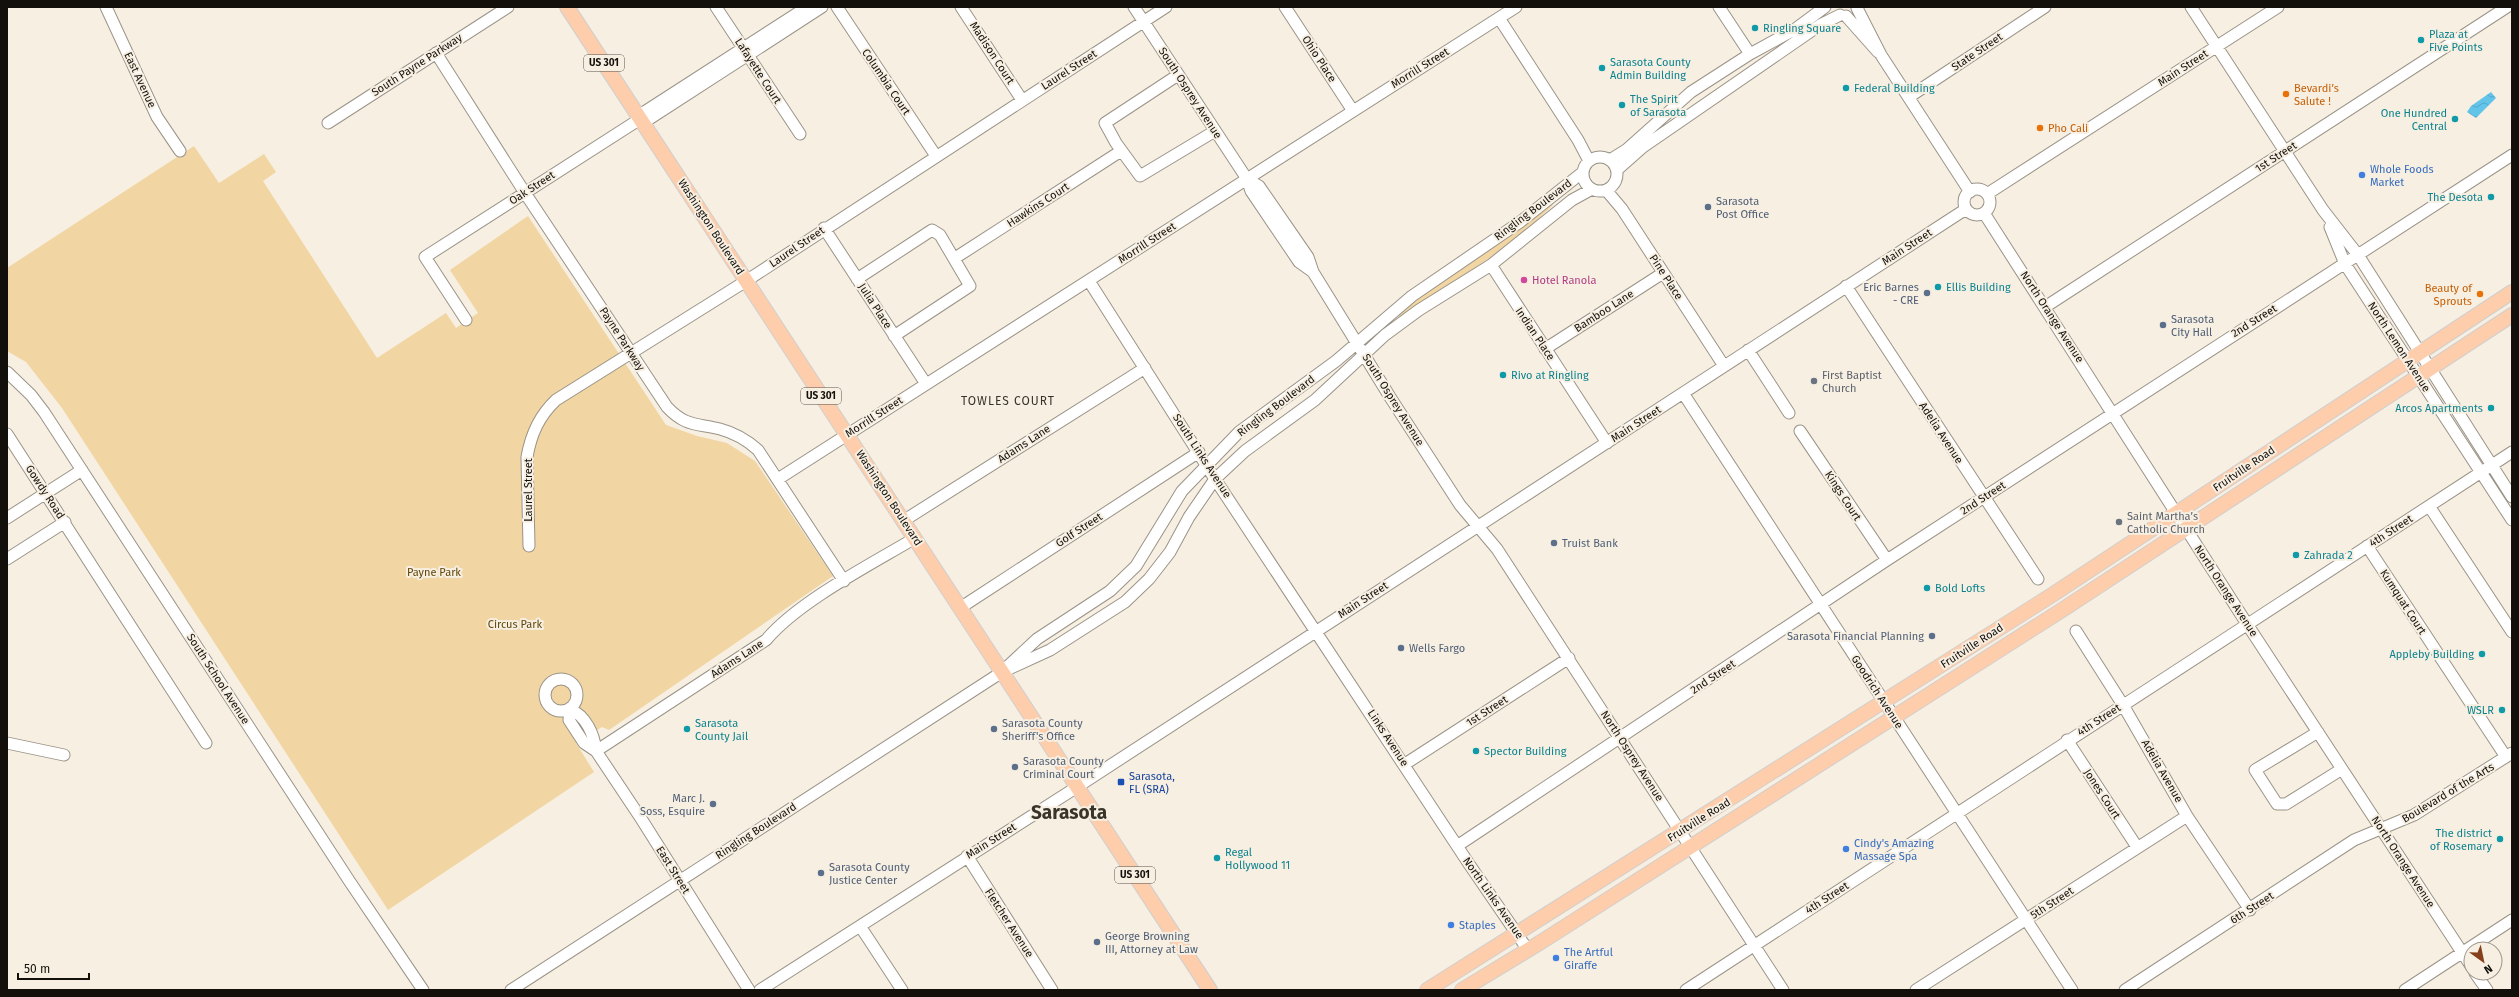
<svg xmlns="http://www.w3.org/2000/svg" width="2519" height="997" font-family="'Fira Sans',sans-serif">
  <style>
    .green { fill: #f1d5a3 }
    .water { fill: url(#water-waves) }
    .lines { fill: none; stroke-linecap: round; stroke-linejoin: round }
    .minor-casing { stroke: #9a9387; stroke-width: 13 }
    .major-casing { stroke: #d0cfce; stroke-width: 16 }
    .minor { stroke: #fff; stroke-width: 11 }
    .major { stroke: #fecdab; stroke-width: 14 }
    .culture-dot { fill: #0f9aa8; stroke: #f7efe2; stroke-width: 1.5 }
    .food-dot { fill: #e8710a; stroke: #f7efe2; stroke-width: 1.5 }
    .shop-dot { fill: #3f7fe0; stroke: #f7efe2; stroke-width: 1.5 }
    .service-dot { fill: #5c6f8a; stroke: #f7efe2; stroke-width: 1.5 }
    .hotel-dot { fill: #d1479c; stroke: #f7efe2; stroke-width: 1.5 }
    .worship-dot { fill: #6b7280; stroke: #f7efe2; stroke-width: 1.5 }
    .transit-dot { fill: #1a4fb4; stroke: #f7efe2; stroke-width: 1.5 }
    .labels { text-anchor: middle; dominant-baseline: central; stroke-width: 4; stroke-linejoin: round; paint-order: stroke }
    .shield { fill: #f7efe2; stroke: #57534c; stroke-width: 1 }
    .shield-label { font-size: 10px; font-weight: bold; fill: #13100c }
    .culture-label { font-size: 11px; fill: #0d838f; stroke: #f7efe2; text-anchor: start }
    .street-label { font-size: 11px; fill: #13100c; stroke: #f7efe2 }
    .food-label { font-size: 11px; fill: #c56008; stroke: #f7efe2; text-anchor: start }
    .shop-label { font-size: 11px; fill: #366cbe; stroke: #f7efe2; text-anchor: start }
    .service-label { font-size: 11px; fill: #4e5e75; stroke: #f7efe2; text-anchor: start }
    .hotel-label { font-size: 11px; fill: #b23c85; stroke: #f7efe2; text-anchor: start }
    .worship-label { font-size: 11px; fill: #5b616d; stroke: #f7efe2; text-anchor: start }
    .park-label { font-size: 11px; fill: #614608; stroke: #f7efe2 }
    .transit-label { font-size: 11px; fill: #164399; stroke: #f7efe2; text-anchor: start }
    .neighbourhood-label { font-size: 12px; letter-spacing: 1px; fill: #39342a; stroke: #f7efe2 }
    .town-label { font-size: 19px; font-weight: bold; fill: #39342a; stroke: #f7efe2 }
  </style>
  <defs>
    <pattern id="water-waves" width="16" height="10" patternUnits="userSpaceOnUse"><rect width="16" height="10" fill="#63c4ea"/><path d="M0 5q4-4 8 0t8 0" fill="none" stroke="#55a7c8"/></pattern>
  </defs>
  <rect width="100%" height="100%" fill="#f7efe2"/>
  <path class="green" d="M194 146 219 183 264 154 276 172 263 181 377 358 446 313 456 328 478 313 450 270 528 216 666 425 697 436 727 443 755 461 833 576 609 730 602 727 576 743 594 772 388 910 62 408 26 362 7 351V268Z
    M1550 201 1553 205 1514 242 1400 317 1398 315 1436 282Z"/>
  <path class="water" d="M2491 92 2496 98 2476 118 2467 112 2471 106Z"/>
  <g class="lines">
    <defs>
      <path id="minor" d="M106 7 157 117 180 151
        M716 7 800 134
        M837 7 936 156
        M961 7 1022 100
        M1134 7 1247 179 1251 191 1299 262 1313 272
        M1285 7 1353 111
        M1719 7 1750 54
        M2191 7 2323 210 2358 255 2512 497
        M1857 8 1881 55 1970 192
        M1846 16 1878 52
        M1499 18 1578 140 1589 161
        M436 53 525 193 667 407C686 427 696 423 720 429 735 433 747 440 758 450L844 581
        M1178 75 1105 123 1116 143 1140 176 1215 131
        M1909 97 2045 7
        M638 116 807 7
        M328 123 508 7
        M643 123 822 7
        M1583 174a17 17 0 1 1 34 0a17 17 0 1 1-34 0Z
        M1610 160 1626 150 1691 92 1750 54 1794 30 1825 7
        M1617 170 1643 147 1820 25 1840 15
        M1247 179 1259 186 1308 257 1313 272 1390 397 1460 505 1497 549 1783 990
        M1964 202a13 13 0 1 1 26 0a13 13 0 1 1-26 0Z
        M1606 190 1622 209 1724 366
        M1987 194 2278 7
        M1984 213 2247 624 2471 966
        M2330 227 2345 264 2512 520
        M824 228 926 384
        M955 258 1121 151
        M1491 265 1607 443
        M857 279 932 230 940 235 970 286 894 336
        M1089 281 1215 479 1469 864 1528 950
        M1846 286 2038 579
        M2045 307 2507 7
        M466 320 425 257 640 119
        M1545 349 1663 273
        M1748 350 1789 413
        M7 372 31 395 44 412 350 882 423 990
        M1683 393 2072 990
        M1800 431 1887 560
        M7 434 206 743
        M778 479 1516 7
        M2429 506 2512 632
        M7 518 82 470
        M903 521 1145 368
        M529 546 527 457C531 434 539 416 556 400L746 281 1166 7
        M2367 546 2506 757
        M7 559 65 522
        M960 608 1199 452
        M2076 631 2123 705 2187 816 2250 910
        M1008 666 1037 639 1110 591 1136 566 1182 491 1239 432 1336 361 1412 296 1520 222 1583 172
        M545 695a16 16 0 1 1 32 0a16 16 0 1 1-32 0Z
        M2318 732 2255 770 2277 804H2286L2342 769
        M2067 740 2137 847
        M7 743 64 755
        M596 751C594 734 586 716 570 709L569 720 584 743 596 751 642 820 749 990
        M596 751 766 640C799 601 870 565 915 538
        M1405 764 1569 658
        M1457 846 1887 560 2512 155
        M967 856 1052 990
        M860 926 902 990
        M2475 973 2487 990
        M511 990 1002 672 1050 650 1125 602 1149 579 1170 552 1189 517 1215 479 1245 451 1315 400 1385 335 1419 310 1491 265 1572 200 1592 189
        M760 990 1077 787 1966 209
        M1686 990 2512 452
        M1916 990 2187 816
        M2125 990 2354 840 2414 815 2512 753
        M2405 990 2512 920"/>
      <path id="major" d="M567 7 1210 990
        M1427 990 2052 595 2512 292
        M1462 990 1541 942 2062 610 2512 315"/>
    </defs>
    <use href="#minor" class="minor-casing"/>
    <use href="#major" class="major-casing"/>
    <use href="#minor" class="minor"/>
    <use href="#major" class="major"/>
  </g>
  <g class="culture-dot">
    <circle cx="1755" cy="28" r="4"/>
    <circle cx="2421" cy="40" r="4"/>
    <circle cx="1602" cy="68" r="4"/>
    <circle cx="1846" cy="88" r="4"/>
    <circle cx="1622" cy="105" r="4"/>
    <circle cx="2455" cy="119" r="4"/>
    <circle cx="2491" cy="197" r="4"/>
    <circle cx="1938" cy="287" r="4"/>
    <circle cx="1503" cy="375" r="4"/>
    <circle cx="2491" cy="408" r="4"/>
    <circle cx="2296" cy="555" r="4"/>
    <circle cx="1927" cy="588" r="4"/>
    <circle cx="2482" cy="654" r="4"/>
    <circle cx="2502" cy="710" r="4"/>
    <circle cx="687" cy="729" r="4"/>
    <circle cx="1476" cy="751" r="4"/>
    <circle cx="2500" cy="839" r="4"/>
    <circle cx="1217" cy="858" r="4"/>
  </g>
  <g class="food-dot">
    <circle cx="2286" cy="94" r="4"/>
    <circle cx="2040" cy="128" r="4"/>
    <circle cx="2480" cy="294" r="4"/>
  </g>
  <g class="shop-dot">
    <circle cx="2362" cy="175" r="4"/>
    <circle cx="1846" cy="849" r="4"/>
    <circle cx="1451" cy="925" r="4"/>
    <circle cx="1556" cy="958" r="4"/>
  </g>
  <g class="service-dot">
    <circle cx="1708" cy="207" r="4"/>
    <circle cx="1927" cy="293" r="4"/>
    <circle cx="2163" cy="325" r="4"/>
    <circle cx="1554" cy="543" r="4"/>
    <circle cx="1932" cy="636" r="4"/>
    <circle cx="1401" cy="648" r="4"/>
    <circle cx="994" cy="729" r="4"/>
    <circle cx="1015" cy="767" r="4"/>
    <circle cx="713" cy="804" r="4"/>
    <circle cx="821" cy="873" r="4"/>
    <circle cx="1097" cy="942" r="4"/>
  </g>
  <circle class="hotel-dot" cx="1524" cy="280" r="4"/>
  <g class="worship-dot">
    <circle cx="1814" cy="381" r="4"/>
    <circle cx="2119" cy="522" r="4"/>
  </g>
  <rect class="transit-dot" x="1117" y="778" width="8" height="8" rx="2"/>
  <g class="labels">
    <g class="shield">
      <rect x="584" y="55" width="40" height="16" rx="3"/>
      <rect x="801" y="388" width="40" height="16" rx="3"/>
      <rect x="1115" y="867" width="40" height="16" rx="3"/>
    </g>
    <g class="shield-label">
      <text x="604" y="63">US 301</text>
      <text x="821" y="396">US 301</text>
      <text x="1135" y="875">US 301</text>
    </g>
    <g class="culture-label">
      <text x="1763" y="28">Ringling Square</text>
      <text x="2429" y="34">Plaza at<tspan x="2429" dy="13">Five Points</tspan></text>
      <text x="1610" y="62">Sarasota County<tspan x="1610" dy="13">Admin Building</tspan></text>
      <text x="1854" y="88">Federal Building</text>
      <text x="1630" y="99">The Spirit<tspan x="1630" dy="13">of Sarasota</tspan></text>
      <text x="2447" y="113" text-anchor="end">One Hundred<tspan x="2447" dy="13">Central</tspan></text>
      <text x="2483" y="197" text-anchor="end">The Desota</text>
      <text x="1946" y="287">Ellis Building</text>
      <text x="1511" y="375">Rivo at Ringling</text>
      <text x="2483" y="408" text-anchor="end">Arcos Apartments</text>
      <text x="2304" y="555">Zahrada 2</text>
      <text x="1935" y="588">Bold Lofts</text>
      <text x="2474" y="654" text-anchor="end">Appleby Building</text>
      <text x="2494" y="710" text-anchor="end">WSLR</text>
      <text x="695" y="723">Sarasota<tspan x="695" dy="13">County Jail</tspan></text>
      <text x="1484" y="751">Spector Building</text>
      <text x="2492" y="833" text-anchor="end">The district<tspan x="2492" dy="13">of Rosemary</tspan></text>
      <text x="1225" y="852">Regal<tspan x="1225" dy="13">Hollywood 11</tspan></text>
    </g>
    <g class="street-label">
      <text transform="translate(1977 52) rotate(-34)">State Street</text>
      <text transform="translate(992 53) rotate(57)">Madison Court</text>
      <text transform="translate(1319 59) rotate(57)">Ohio Place</text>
      <text transform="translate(417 65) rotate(-33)">South Payne Parkway</text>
      <text transform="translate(1420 68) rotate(-32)">Morrill Street</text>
      <text transform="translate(2183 68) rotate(-33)">Main Street</text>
      <text transform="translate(1069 70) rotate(-33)">Laurel Street</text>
      <text transform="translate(758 71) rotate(57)">Lafayette Court</text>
      <text transform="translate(140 80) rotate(65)">East Avenue</text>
      <text transform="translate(886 82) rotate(56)">Columbia Court</text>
      <text transform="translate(1190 93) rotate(57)">South Osprey Avenue</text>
      <text transform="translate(2276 157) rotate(-33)">1st Street</text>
      <text transform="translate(532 188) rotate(-33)">Oak Street</text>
      <text transform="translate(1038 205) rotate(-33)">Hawkins Court</text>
      <text transform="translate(1533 210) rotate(-37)">Ringling Boulevard</text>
      <text transform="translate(711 227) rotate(57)">Washington Boulevard</text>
      <text transform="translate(1147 243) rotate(-33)">Morrill Street</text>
      <text transform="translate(797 247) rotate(-34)">Laurel Street</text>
      <text transform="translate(1907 247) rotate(-33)">Main Street</text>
      <text transform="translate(1666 277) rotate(57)">Pine Place</text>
      <text transform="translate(875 306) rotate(57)">Julia Place</text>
      <text transform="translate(1604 311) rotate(-33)">Bamboo Lane</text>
      <text transform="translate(2052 317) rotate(57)">North Orange Avenue</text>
      <text transform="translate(2254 321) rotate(-32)">2nd Street</text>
      <text transform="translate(1535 334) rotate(56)">Indian Place</text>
      <text transform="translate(622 339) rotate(57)">Payne Parkway</text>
      <text transform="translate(2399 347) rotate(57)">North Lemon Avenue</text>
      <text transform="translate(1393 400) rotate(58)">South Osprey Avenue</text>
      <text transform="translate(1276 406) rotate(-37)">Ringling Boulevard</text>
      <text transform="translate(874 417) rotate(-33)">Morrill Street</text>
      <text transform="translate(1636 424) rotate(-33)">Main Street</text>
      <text transform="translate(1941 433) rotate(57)">Adelia Avenue</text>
      <text transform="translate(1024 444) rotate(-33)">Adams Lane</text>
      <text transform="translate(1202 456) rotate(57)">South Links Avenue</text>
      <text transform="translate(2244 469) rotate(-34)">Fruitville Road</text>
      <text transform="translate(528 490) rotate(-90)">Laurel Street</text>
      <text transform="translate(45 492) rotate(57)">Gowdy Road</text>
      <text transform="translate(1843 496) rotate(57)">Kings Court</text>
      <text transform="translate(889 498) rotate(57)">Washington Boulevard</text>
      <text transform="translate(1983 498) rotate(-33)">2nd Street</text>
      <text transform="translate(1079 530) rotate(-33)">Golf Street</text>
      <text transform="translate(2391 531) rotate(-33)">4th Street</text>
      <text transform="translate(2226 591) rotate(57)">North Orange Avenue</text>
      <text transform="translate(1363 600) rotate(-33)">Main Street</text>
      <text transform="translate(2403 602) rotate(57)">Kumquat Court</text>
      <text transform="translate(1972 646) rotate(-33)">Fruitville Road</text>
      <text transform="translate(737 659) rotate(-33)">Adams Lane</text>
      <text transform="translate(1713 677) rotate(-34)">2nd Street</text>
      <text transform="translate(218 679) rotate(57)">South School Avenue</text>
      <text transform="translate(1877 692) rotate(57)">Goodrich Avenue</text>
      <text transform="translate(1487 711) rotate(-33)">1st Street</text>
      <text transform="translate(2099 720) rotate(-33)">4th Street</text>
      <text transform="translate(1388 738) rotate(57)">Links Avenue</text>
      <text transform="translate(1632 756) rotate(57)">North Osprey Avenue</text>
      <text transform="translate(2162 771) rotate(60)">Adelia Avenue</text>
      <text transform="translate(2448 793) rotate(-31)">Boulevard of the Arts</text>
      <text transform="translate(2102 794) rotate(57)">Jones Court</text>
      <text transform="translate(1699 820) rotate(-32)">Fruitville Road</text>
      <text transform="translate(756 831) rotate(-33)">Ringling Boulevard</text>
      <text transform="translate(991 841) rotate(-32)">Main Street</text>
      <text transform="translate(2403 862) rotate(57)">North Orange Avenue</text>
      <text transform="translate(673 870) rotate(58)">East Street</text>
      <text transform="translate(1493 898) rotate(55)">North Links Avenue</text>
      <text transform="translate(1827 898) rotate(-33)">4th Street</text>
      <text transform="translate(2052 903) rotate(-33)">5th Street</text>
      <text transform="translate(2252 908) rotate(-33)">6th Street</text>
      <text transform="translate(1009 923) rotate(57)">Fletcher Avenue</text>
    </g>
    <g class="food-label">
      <text x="2294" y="88">Bevardi’s<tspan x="2294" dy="13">Salute !</tspan></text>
      <text x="2048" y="128">Pho Cali</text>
      <text x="2472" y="288" text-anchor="end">Beauty of<tspan x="2472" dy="13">Sprouts</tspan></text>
    </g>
    <g class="shop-label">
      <text x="2370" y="169">Whole Foods<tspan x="2370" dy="13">Market</tspan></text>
      <text x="1854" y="843">Cindy's Amazing<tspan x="1854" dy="13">Massage Spa</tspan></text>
      <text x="1459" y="925">Staples</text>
      <text x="1564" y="952">The Artful<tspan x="1564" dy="13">Giraffe</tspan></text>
    </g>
    <g class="service-label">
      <text x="1716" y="201">Sarasota<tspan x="1716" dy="13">Post Office</tspan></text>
      <text x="1919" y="287" text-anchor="end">Eric Barnes<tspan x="1919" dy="13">- CRE</tspan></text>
      <text x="2171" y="319">Sarasota<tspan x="2171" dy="13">City Hall</tspan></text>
      <text x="1562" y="543">Truist Bank</text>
      <text x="1924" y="636" text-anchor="end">Sarasota Financial Planning</text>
      <text x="1409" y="648">Wells Fargo</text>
      <text x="1002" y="723">Sarasota County<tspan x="1002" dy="13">Sheriff's Office</tspan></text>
      <text x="1023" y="761">Sarasota County<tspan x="1023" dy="13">Criminal Court</tspan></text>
      <text x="705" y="798" text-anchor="end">Marc J.<tspan x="705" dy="13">Soss, Esquire</tspan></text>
      <text x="829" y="867">Sarasota County<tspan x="829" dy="13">Justice Center</tspan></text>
      <text x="1105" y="936">George Browning<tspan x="1105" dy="13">III, Attorney at Law</tspan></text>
    </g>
    <g class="hotel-label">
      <text x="1532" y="280">Hotel Ranola</text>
    </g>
    <g class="worship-label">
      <text x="1822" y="375">First Baptist<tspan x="1822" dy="13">Church</tspan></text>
      <text x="2127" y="516">Saint Martha’s<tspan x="2127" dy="13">Catholic Church</tspan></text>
    </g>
    <g class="park-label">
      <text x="434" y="572">Payne Park</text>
      <text x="515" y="624">Circus Park</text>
    </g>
    <g class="transit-label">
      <text x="1129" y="776">Sarasota,<tspan x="1129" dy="13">FL (SRA)</tspan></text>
    </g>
    <g class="neighbourhood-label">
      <text x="1008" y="401">TOWLES COURT</text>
    </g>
    <g class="town-label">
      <text x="1069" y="812">Sarasota</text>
    </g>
  </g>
  <rect width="2519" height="997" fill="none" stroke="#13100c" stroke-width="16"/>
  <g transform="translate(2483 961) rotate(147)"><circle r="19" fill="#f7efe2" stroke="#9c968c"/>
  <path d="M0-3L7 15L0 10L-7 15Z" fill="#86401b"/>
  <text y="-6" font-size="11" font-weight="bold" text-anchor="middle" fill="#13100c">N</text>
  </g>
  <path d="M18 973v6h71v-6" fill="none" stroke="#13100c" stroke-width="2"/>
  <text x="24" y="973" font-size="12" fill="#13100c" stroke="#f7efe2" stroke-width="3" paint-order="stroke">50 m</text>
</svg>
